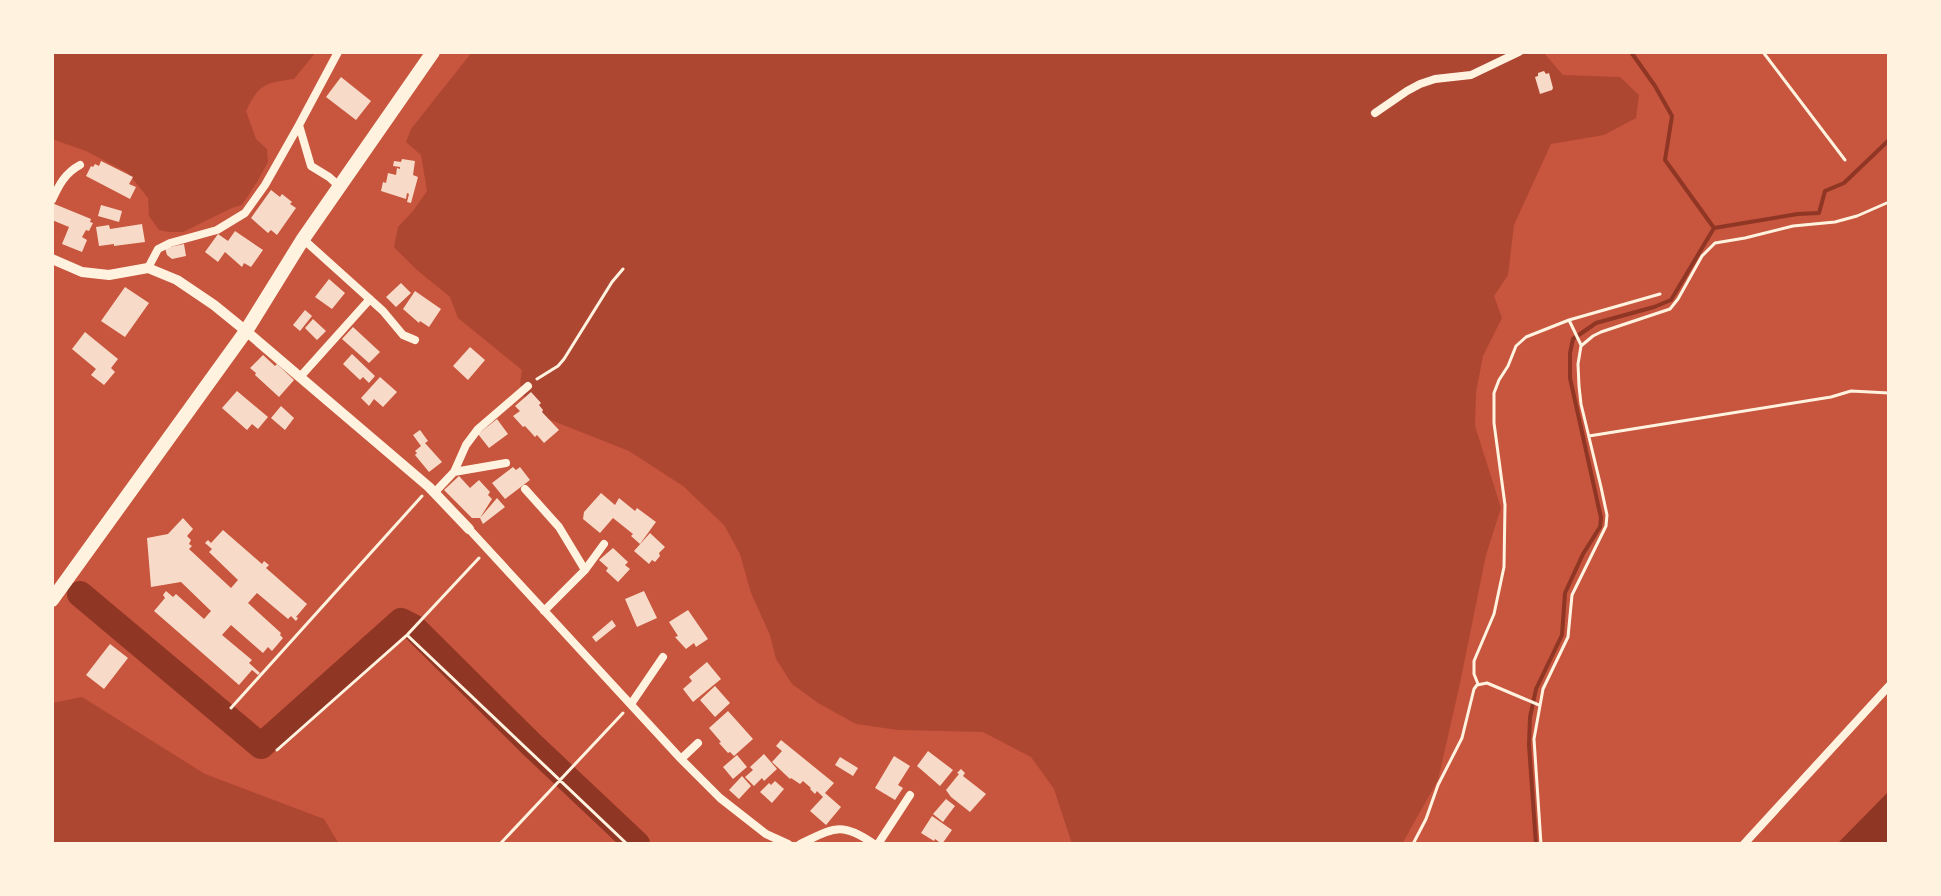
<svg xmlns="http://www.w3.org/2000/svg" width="1941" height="896" font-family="Ubuntu,sans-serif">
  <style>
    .green { fill: #ae4732 }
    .water { fill: #8f3625 }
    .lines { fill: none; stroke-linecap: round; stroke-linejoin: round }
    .stream { stroke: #8f3625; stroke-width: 4 }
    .river { stroke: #8f3625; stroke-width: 26 }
    .building { fill: #f7dbc8 }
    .path { stroke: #fff3e0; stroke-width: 3 }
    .minor { stroke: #fff3e0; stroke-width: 8 }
    .tertiary { stroke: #fff3e0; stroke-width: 10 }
    .primary { stroke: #fff3e0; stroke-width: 14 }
  </style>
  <rect width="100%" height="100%" fill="#c8553d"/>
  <path class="green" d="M52 52H316L294 79C265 83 259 84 246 111L256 139 267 149 268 162 257 182 242 205 232 208 183 232H169L159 230 149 216 148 198 128 173 86 151 52 139Z
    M472 52H1543L1563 75 1620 77 1639 95 1636 118 1604 135 1551 144 1514 225 1508 275 1494 296 1502 318 1483 356 1476 392 1475 426 1501 508 1486 555 1459 688 1438 780 1402 844H1072L1054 789 1031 757 983 732 898 730 856 724 818 703 792 684 776 659 770 635 751 593 740 554 724 525 683 486 629 451 548 419 533 410 523 395 520 383 522 370 458 318 450 297 417 270 394 247 398 227 413 211 427 191 421 155 406 142 411 129Z
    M82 697 205 774 324 819 339 844H52V703Z"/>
  <path class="water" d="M1889 791V844H1837Z"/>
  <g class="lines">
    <path class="stream" d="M1631 52 1655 86 1672 116 1665 160 1714 228
      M1536 844 1529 745 1530 717 1536 689 1562 635 1565 593 1583 554 1600 527 1601 518 1570 378V353L1573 339 1596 323 1654 307 1671 300 1714 228 1798 214 1819 213 1825 191 1844 183 1889 140"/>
    <path class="river" d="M80 594 261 746 401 621 413 627 532 745 637 844"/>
  </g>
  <path class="building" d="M1544 71 1546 74 1549 73 1553 88 1552 90 1540 94 1535 77 1538 76V73Z
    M341 77 371 101 356 120 326 97Z
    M402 159 415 161 413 175 418 177 411 203 407 202 409 194 407 193 406 199 381 191 383 182 386 183 388 173 396 175 397 168 400 169V167L393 166 394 161 401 162Z
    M101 161 133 177 129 184 136 187 130 199 86 176 91 166 93 167 95 164 99 166Z
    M271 190 280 197 282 194 292 202 290 204 296 208 277 235 271 230 268 233 251 218Z
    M52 203 91 219 90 222 93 223 89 231 86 230 82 237 87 240 82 252 62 244 69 227 52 220Z
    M101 205 122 211 119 222 98 216Z
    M142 224 145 242 114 246V244L99 246 96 227 109 225 110 229Z
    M235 231 263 250 251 267 244 263 242 267 225 252 218 262 205 252 218 234 228 241Z
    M184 244 186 256 172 259 167 255 165 248Z
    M329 279 345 293 332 309 315 297Z
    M401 283 411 293 396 307 386 297Z
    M125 287 149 303 125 337 101 321Z
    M415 291 441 309 429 327 420 321 419 323 403 309Z
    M305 310 312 316 300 331 293 325Z
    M313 319 326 331 317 340 305 328Z
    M353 327 380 352 369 363 342 339Z
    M85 332 118 359 111 368 115 372 104 385 91 375 96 369 72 349Z
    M470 347 485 360 468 380 453 366Z
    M352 354 375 376 369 383 363 377 360 380 343 364Z
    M263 355 275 366 277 364 294 380 279 397 255 375 256 373 250 368Z
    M380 377 397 392 383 407 374 399 369 406 361 398Z
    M237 391 268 417 258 429 252 424 247 430 222 408Z
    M531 392 541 403 539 405 543 410 542 412 559 430 544 443 537 435 535 437 525 426 523 427 513 416 520 411 515 406Z
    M281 406 294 418 285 430 271 418Z
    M497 419 508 434 489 448 478 434Z
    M420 430 428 441 425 443 442 462 429 472 415 455 417 453 415 451 421 446 413 435Z
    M513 467 516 470 520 467 530 480 505 499 492 483Z
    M459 476 470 488 479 480 490 492 488 495 492 499 480 518H472L444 490Z
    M601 493 615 505 619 498 635 511 637 508 656 522 640 544 631 536 633 534 613 518 600 533 583 519 584 512Z
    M497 498 505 507 483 524 480 518Z
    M183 518 193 529 187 536 191 540 189 544 192 546 189 549 231 588 238 580 209 552 212 549 205 543 208 540 211 543 223 530 262 564 264 561 269 565 266 568 307 604 296 617 298 618 296 621 291 616 288 619 257 593 248 603 281 633 280 635 283 638 272 651 268 647 263 653 231 625 222 635 252 660 249 663 260 673 258 675 252 670 239 685 154 611 165 598 163 595 166 591 173 597 176 594 204 619 211 611 181 582 151 587 147 538 168 534Z
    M650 533 665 547 659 553 660 556 655 562 652 560 649 564 634 551Z
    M613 548 628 562 625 565 630 569 618 582 606 571 608 568 599 560Z
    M644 591 657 618 637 627 625 599Z
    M688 610 708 639 696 647 694 643 686 649 675 637 678 636 669 622Z
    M612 620 616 626 596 642 592 637Z
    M110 644 128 658 104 689 86 675Z
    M707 662 721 679 693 702 683 689 692 681 689 677Z
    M715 686 730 703 715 717 700 700Z
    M728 711 753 739 734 756 730 752 728 753 719 743 721 742 709 728Z
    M781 740 834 783 825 793 841 807 826 825 810 811 823 797 817 791 815 794 810 789 811 788 803 781 800 784 791 778 790 779 772 762 782 751 776 746Z
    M928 751 953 770 940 786 917 766Z
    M764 754 777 769 764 781 762 778 754 786 745 777 753 770 750 767Z
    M737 755 747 767 733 779 723 767Z
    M894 756 910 766 898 785 903 788 895 800 875 788Z
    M840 757 858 768 853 776 835 765Z
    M961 769 965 773 963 776 986 794 970 812 951 797 946 790 959 774 957 773Z
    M742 776 751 786 739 799 729 790Z
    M775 781 784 789 772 803 760 792 769 783 771 785Z
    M946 799 955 806 943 822 933 814Z
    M932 816 952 830 942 844 935 839 934 841 921 833Z"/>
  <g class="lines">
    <path class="path" d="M1763 52 1845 160
      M1569 320 1581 345
      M537 379 558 366 564 359 612 282 623 269
      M1589 436 1831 397 1851 391 1889 393
      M408 634 479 558
      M1478 684 1474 674V661L1494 614 1504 567 1505 505 1494 423V393L1499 380 1508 366 1516 346 1526 337 1569 320 1660 294
      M231 708 422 496
      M277 750 407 635 627 844
      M500 844 623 713
      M1413 844 1426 819 1438 785 1462 738 1474 689 1477 685 1487 683 1539 705
      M1541 844 1534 739 1543 689 1568 637 1572 595 1606 526 1607 515 1601 487 1581 404 1579 386 1578 364 1581 346 1593 336 1601 332 1670 309 1678 299 1702 256 1715 243 1745 238 1793 226 1835 222 1857 216 1889 202"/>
    <path class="minor" d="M338 52 299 125 311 166 329 177 339 186
      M1375 113 1407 91 1420 84 1435 79 1471 75 1519 52
      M52 200C59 185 65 173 80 165
      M303 239 383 311 403 335 415 340
      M148 268 158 249 170 243 217 230 245 213 265 185 299 125
      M300 377 370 299
      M454 472 466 445 478 429 528 386
      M525 489 559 527 585 570
      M435 492 454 472 506 463
      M469 529 681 759 720 798 766 834 788 844
      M544 611 585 570 604 544
      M631 704 663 657
      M681 759 698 743
      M800 844C834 828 841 821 874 844
      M878 844 910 795
      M1744 844 1889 686"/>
    <path class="tertiary" d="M52 259 82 272 109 275 148 268 177 280 214 305 246 331 429 487 469 529"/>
    <path class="primary" d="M52 600 246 331 303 239 433 52"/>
  </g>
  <rect width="1941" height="896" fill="none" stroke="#fff3e0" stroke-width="108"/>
</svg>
